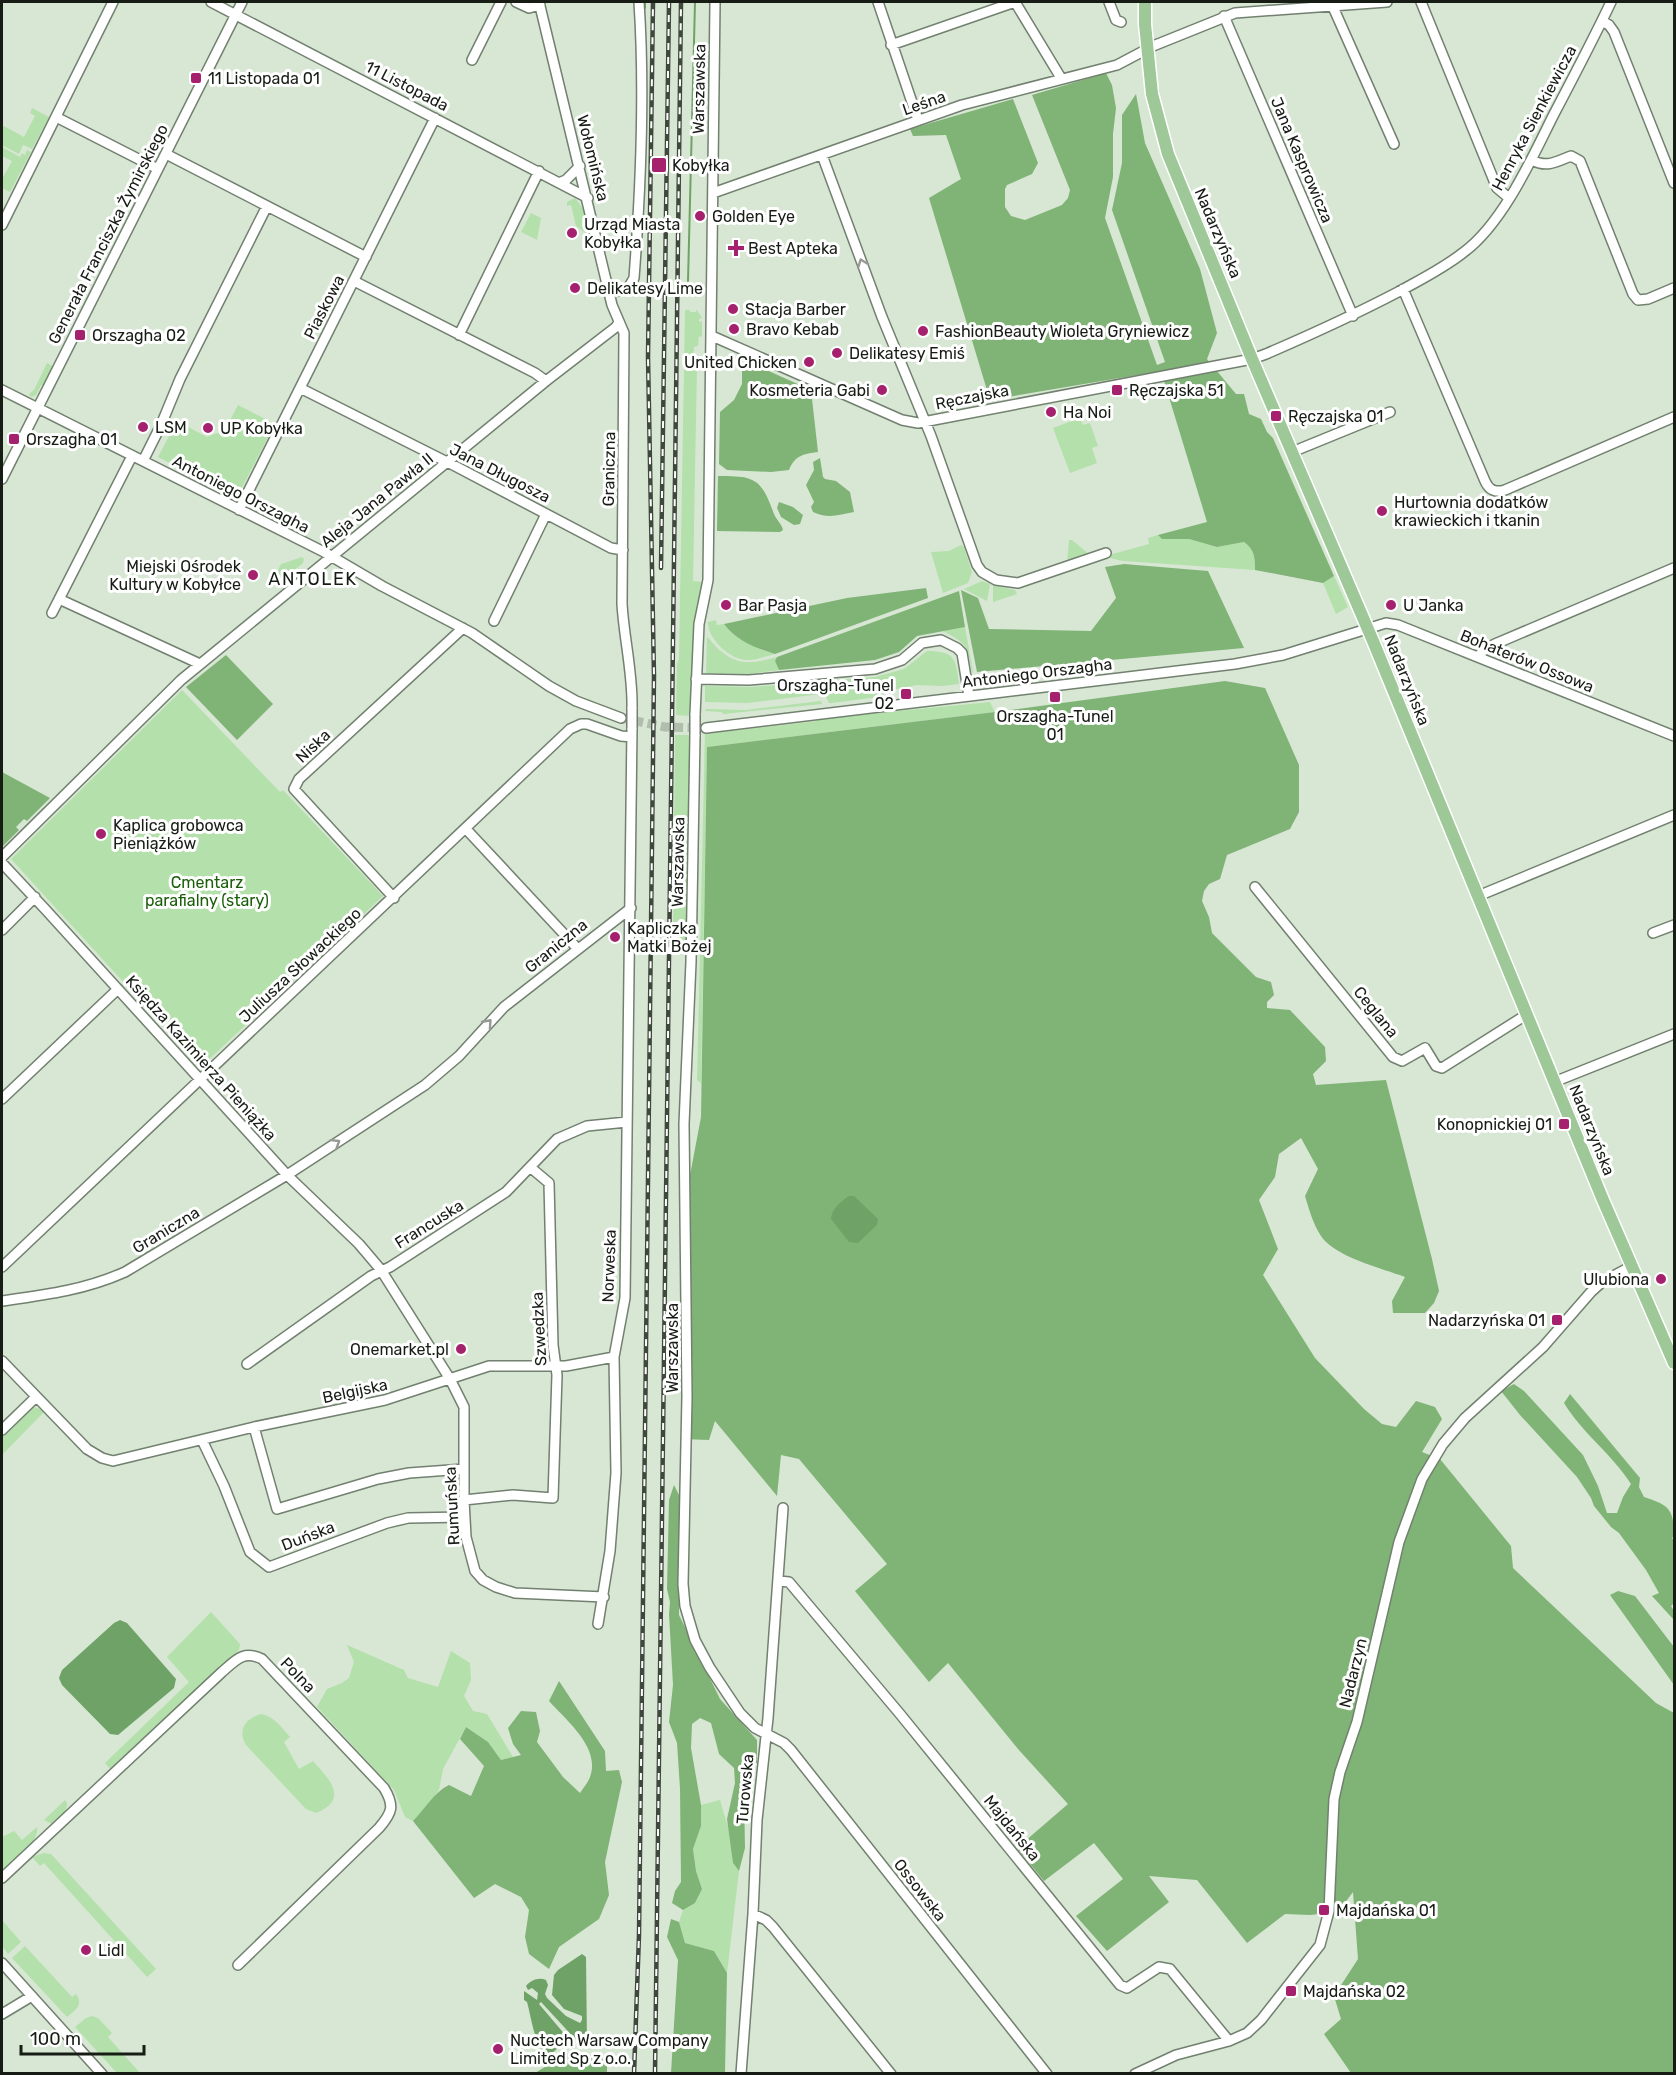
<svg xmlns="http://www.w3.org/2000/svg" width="1676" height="2075" font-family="Rubik,sans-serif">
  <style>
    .green { fill: #b4e0ab }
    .forest { fill: #80b376 }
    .water { fill: #6fa266 }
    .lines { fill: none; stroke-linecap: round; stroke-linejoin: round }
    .stream { stroke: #6fa266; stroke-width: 2 }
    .minor-tunnel { stroke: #b1beae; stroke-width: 9; stroke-dasharray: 9 4.5; stroke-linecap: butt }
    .minor-casing { stroke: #72806f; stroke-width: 12 }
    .major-casing { stroke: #fff; stroke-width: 15 }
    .minor { stroke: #fff; stroke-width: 9 }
    .major { stroke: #9ec897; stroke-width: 12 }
    .rail-casing { stroke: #40483e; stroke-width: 4.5 }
    .rail { stroke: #fff; stroke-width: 2; stroke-dasharray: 7; stroke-linecap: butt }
    .minor-bridge-casing { stroke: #72806f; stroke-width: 12; stroke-linecap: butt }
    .minor-bridge { stroke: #fff; stroke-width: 9 }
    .oneway { stroke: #979996 }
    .poi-dot { fill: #a5216d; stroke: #fff; stroke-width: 2 }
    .labels { text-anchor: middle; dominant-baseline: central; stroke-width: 6; stroke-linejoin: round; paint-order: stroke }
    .poi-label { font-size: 16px; fill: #171c15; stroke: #fff; text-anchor: start }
    .street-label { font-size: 16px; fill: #171c15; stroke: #fff }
    .park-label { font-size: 16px; fill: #195e08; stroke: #fff }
    .neighbourhood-label { font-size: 18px; letter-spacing: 1.5px; fill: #171c15; stroke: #fff }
  </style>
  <rect width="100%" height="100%" fill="#d7e7d4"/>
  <path class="green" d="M32 108 49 117 32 149 23 145 19 154 2 145V125L24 137 35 116 30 113Z
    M2 147 20 157 22 153 25 155 27 150 31 152 10 192 2 188V179L12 161 2 156Z
    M575 198 584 210 588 227 586 228 589 232 587 234 576 226 571 205 567 206V202Z
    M531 213 541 218 537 240 521 232Z
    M696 309 702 318 699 319V322L702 321V337L699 336 698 346 694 347 693 359 698 361H690L691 366H697L693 581 702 582 695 625 691 716 676 715 677 664 679 659 685 310H690V312H696Z
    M47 363 54 367 44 386 41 385 36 395 31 397 29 394 34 390Z
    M238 405 275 424 237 497 158 457 177 421 207 437 217 433 222 436Z
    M1080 418 1083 425 1090 423 1098 446 1092 448 1097 463 1070 473 1053 428Z
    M1158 535 1163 539H1189L1217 547 1244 542C1255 550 1255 558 1255 570L1123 561 1110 558 1109 555 1149 544 1148 538Z
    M1069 540H1072L1090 555 1067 563Z
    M961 545 964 547 972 572 968 583 943 593 931 552 949 551Z
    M302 557 304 559 303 563 279 583 274 582V578L281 564Z
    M1334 576 1348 607 1336 614 1323 583Z
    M982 581 990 584 987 601 964 589Z
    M993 585 1015 590 1017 594 993 602Z
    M716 620 717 625 724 624C738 642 754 647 775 654 766 656 756 660 747 660 730 660 707 638 708 622Z
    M965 627 973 672H972C967 646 968 644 943 631Z
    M707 637C712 641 715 647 721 651 739 667 755 663 777 657L775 661 779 670 750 674 706 673Z
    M927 651C955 651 956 659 959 684L943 686 917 685 892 690 878 697 832 703H829L826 697 821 694 748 703 705 702V686L752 687 875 677 904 669Z
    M182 690 280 792 283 790 383 896 201 1067 11 859Z
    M821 701 822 704 723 714 722 712 705 711 706 709 746 710Z
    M990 702 995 712 707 747 701 1083 697 1080 705 734 817 721V719Z
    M675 735H690L687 940 673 941Z
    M34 1407 45 1411 2 1455V1435L27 1410Z
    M211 1612 240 1644 239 1650 111 1770 105 1763 189 1682 167 1657Z
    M347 1645 404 1670 408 1678 438 1687 451 1651 470 1663 471 1680 464 1696 473 1711 487 1714 513 1757 501 1760 488 1742 466 1727 443 1769 439 1790 424 1810 413 1821 405 1817 394 1790 317 1707 327 1689 342 1683 349 1678 354 1662Z
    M261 1714C274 1716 282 1728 290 1737L284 1742 299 1769 313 1761C329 1779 350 1799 316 1813L306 1809 246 1745C237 1730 246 1718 261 1714Z
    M65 1800 67 1803C67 1813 60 1819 52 1824L44 1820Z
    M720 1800 731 1838 733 1863 739 1871 727 1973 714 1951 685 1943 679 1922 683 1910 695 1903 702 1889 696 1871 693 1849 701 1826V1805Z
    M37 1827C39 1845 14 1861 2 1873V1837L14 1831 22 1840Z
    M44 1853 51 1854 156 1969 147 1977 44 1863 40 1866 32 1857Z
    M2 1920 21 1942 8 1954 2 1946Z
    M25 1946 72 1997 76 1994C84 2005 75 2010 67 2017L12 1958Z
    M92 2016 98 2018 112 2033 108 2037 140 2073H117L75 2027 86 2018Z"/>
  <path class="forest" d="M1106 73 1112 85 1116 108 1113 134V177L1105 218 1157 365 1165 362 1112 210 1122 163V115L1136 94 1145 143 1200 269 1217 333 1207 359 1236 394H1244L1249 414 1261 419 1267 432 1273 438 1334 576 1323 583 1255 570C1255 558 1255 550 1244 542L1217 547 1189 539H1162L1158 535 1207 522 1161 371 990 400 929 198 961 179 946 135 913 136 910 129 1013 99 1038 163 1032 174 1007 185 1005 189V207L1011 216 1025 220 1062 205 1068 198 1070 190 1032 95Z
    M742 359 811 390 818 452C804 454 795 455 789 470L771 472 727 470 719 464 720 412 734 400 742 384Z
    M820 458 823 477 825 479 836 481 850 492 854 512C839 515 827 519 813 512L811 507 814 502 806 485 814 470 813 462Z
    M718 476C755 476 761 478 774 514 777 521 782 524 783 530L780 532 717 531Z
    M779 502 793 507 803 515 800 524 794 525 781 517 777 508Z
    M1124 564 1208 571 1244 648 977 672 961 590 978 598 989 629 1091 631 1116 598 1105 567Z
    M926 588 928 598 775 654C754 647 738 642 724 624L847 598Z
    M959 591 965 627 917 636 899 652 875 660 779 670 775 661 777 657Z
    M226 655 273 704 237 740 186 687Z
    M1225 681 1265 688 1299 765V812L1290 829 1227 855 1220 879 1209 884 1204 891 1202 901 1209 917 1212 933 1256 977 1271 982 1274 995 1267 1002V1008L1290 1010 1325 1047 1326 1061 1313 1074 1316 1085 1386 1080 1432 1259 1439 1291 1434 1303 1425 1313H1393L1392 1301 1405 1277C1381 1268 1335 1257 1321 1236 1313 1224 1309 1209 1305 1196L1318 1169 1301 1138 1279 1154 1275 1177 1259 1200 1278 1249 1263 1275 1315 1358 1364 1409 1382 1424 1396 1427 1416 1401 1435 1407 1442 1419 1422 1452 1440 1459 1511 1546 1513 1568 1656 1703 1674 1713V2073H1351L1324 2034 1341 2019 1334 1996 1358 1959 1353 1892 1338 1912 1310 1915 1285 1914 1247 1943 1197 1880 1149 1876 1169 1902 1107 1951 1076 1916 1123 1879 1094 1843 1044 1881 1017 1848 1068 1804 1018 1749 948 1663 929 1682 855 1591 887 1564 799 1459 781 1455 777 1496 715 1421 709 1440 682 1439 681 1223 701 1117 707 747 995 712Z
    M2 772 50 798 27 821 24 819 16 827 19 830 2 847Z
    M1514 1384 1524 1391 1583 1455 1598 1486 1607 1513H1617L1623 1497 1631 1484C1612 1454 1582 1433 1564 1403L1570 1394 1640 1478 1639 1487 1644 1497C1669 1505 1674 1509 1674 1536L1672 1538 1674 1541V1603L1671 1606 1674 1611V1620L1652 1596 1659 1593 1646 1570 1619 1533 1611 1527 1594 1506 1591 1498 1577 1477 1520 1415 1501 1391Z
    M674 1485 679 1495V1615L720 1699 757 1740V1763H751L744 1794 745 1848 739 1871 733 1863 727 1819 735 1783 734 1768 719 1754 711 1723 700 1718 692 1724 691 1748 701 1805V1826L693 1849 696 1871 702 1889 695 1903 683 1910 672 1903 675 1891 681 1882 680 1788 677 1743 669 1722 673 1685 669 1614 670 1602 667 1589 669 1500Z
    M1618 1591 1635 1596 1674 1647V1685L1610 1595Z
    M559 1681 605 1751 606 1771 619 1770 622 1782 605 1862 609 1895 599 1919 559 1947 549 1969 529 1954 525 1937 529 1910 521 1897 495 1884 474 1898 413 1821C425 1809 434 1792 449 1785L471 1796 484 1766 460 1739 466 1727 488 1742 501 1760 521 1755 513 1744 508 1728 521 1711 536 1712 540 1731 537 1742 563 1777 580 1793C583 1788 588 1783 590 1777 601 1748 566 1720 549 1701Z
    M671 1919 679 1922 685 1943 714 1951 727 1973 725 2073H671L678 1960 667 1937Z
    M569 2052 573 2054 607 2056V2073H535Z"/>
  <path class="water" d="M849 1196H854L878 1219 877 1225 858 1243 849 1242 831 1219C831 1210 841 1201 849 1196Z
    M120 1620 127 1623 176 1679 174 1688 118 1735 110 1734 62 1685 59 1678 62 1670 114 1623Z
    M582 1954 586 1957 587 2042 580 2043 577 2041 541 2002 539 2004 567 2037V2040L550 2055H547C535 2048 531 2016 527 2002L524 2000V1991L537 2000 538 1993 532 1988 528 1990 526 1986C531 1980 539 1977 546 1980L548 1985 545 1994 547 1998 566 2016 580 2023 582 2020V2016L564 2009 552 1995 554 1975 558 1970Z"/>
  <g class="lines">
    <path class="stream" d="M645 8V2
      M688 281 695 2"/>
    <path class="minor-tunnel" d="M621 718 665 727 706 728"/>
    <defs>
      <path id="minor" d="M211 2 588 198
        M516 2 529 8 540 5
        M539 2 612 305 624 333 622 604C624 639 633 673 632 709
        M878 2 918 120
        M1109 2 1116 20 1121 22
        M1421 2 1497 188 1509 198
        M1333 7 1394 144
        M1224 16 1353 316
        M1602 21 1609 25 1614 32 1674 183
        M891 45 1015 2 1061 78
        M472 60 501 2
        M56 117 158 169
        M166 154 366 257
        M822 155 882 317 931 436 977 565 982 572 996 580 1018 583 1106 553
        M1531 160C1548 168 1555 162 1571 156L1580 161 1633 294 1638 300 1648 299 1674 288
        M561 182 566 180 580 166
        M713 193 962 105 1117 65 1153 46 1235 13 1387 2
        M2 225 113 2
        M354 281 535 373 546 381
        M1403 289 1485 481C1489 490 1495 493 1505 490L1674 417
        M610 292 627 290 634 278C641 186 645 93 639 2
        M459 335 539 171
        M712 336 902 420 918 423 1252 359 1266 354C1310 335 1354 315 1398 292 1420 280 1444 268 1464 252 1503 223 1532 158 1553 116 1573 78 1593 40 1611 2
        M300 388 455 466 611 548 623 550
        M2 390 324 552 382 586 472 633 549 686 576 701 621 718
        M1292 452 1390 412
        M143 461 161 425 180 379 267 206
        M2 479 242 2
        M239 510 435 118
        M59 599 200 664
        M52 613 132 456
        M494 621 546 514
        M1478 657 1483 651 1495 644 1674 568
        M696 679 749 680 875 669 902 660 922 643 941 640 957 648 962 653 969 696
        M695 715 699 624 708 580 715 2
        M706 728 1235 664 1283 655 1386 623 1398 625 1674 736
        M695 735 691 962 684 1124 687 1397 683 1584 685 1606 695 1640 710 1668 740 1713 755 1728 784 1743 791 1750 1047 2074
        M466 829 577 948
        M2 857 181 680 546 381 616 327 619 322
        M2 863 45 909 287 1175 359 1244 381 1270 450 1379 464 1407V1500L466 1537 475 1571 483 1580 496 1587 515 1593 604 1597
        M1255 887 1393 1057 1402 1061 1425 1048 1436 1066 1442 1068 1526 1015
        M1478 896 1674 815
        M394 898 294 789 299 779 463 628
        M2 930 35 897
        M1653 933 1674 925
        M1554 1082 1674 1034
        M2 1099 118 989
        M2 1267 570 729 581 724H587L621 736 632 737
        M2 1301C45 1295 85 1290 125 1272L287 1175 425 1085 459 1056 504 1007 631 908
        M2 1361 87 1449 102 1458 113 1461 254 1427 385 1400 489 1366H566L614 1357
        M247 1364 371 1276 390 1267 506 1192 557 1139 587 1126 627 1122
        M254 1427 277 1509 378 1479 409 1473 464 1469
        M2 1430 36 1397
        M202 1440 224 1486 250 1552 269 1567 387 1523 408 1518 465 1517
        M464 1500 513 1495 553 1498 557 1375 553 1345 549 1183 530 1167
        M779 1581 789 1582 900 1714 1120 1985 1127 1988 1159 1967 1170 1969 1229 2041
        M598 1624 610 1551 616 1473 614 1357 625 1298 632 728
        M2 1878 222 1672C236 1660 243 1650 262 1659L384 1788C395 1806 392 1813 379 1828L238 1965
        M753 1914 766 1920 773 1927 891 2074
        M2 1963 102 2074
        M2 2014 32 1996
        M741 2074 753 1914 757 1820 768 1718 783 1508
        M1135 2074 1176 2055 1229 2041 1247 2033 1261 2020 1320 1945 1329 1911 1334 1799 1340 1772 1357 1722 1399 1542 1422 1479 1443 1444 1465 1418 1543 1347 1591 1292 1602 1282 1632 1266"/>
      <path id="major" d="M1145 2V24L1152 94 1168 154 1252 359 1373 641 1603 1200 1674 1363"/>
    </defs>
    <use href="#minor" class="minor-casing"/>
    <use href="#major" class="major-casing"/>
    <use href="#minor" class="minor"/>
    <use href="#major" class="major"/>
    <defs>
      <path id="rail" d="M661 568 669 2
        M634 2074 639 1935 654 676 648 357 653 2
        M655 2074 681 2"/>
    </defs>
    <use href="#rail" class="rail-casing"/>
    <use href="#rail" class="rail"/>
    <defs>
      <path id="minor-bridge" d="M632 728V709
        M695 735V715"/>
    </defs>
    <use href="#minor-bridge" class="minor-bridge-casing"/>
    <use href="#minor-bridge" class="minor-bridge"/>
  </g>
  <defs><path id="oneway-chevron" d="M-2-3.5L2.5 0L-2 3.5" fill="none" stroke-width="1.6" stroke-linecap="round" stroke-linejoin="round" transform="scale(1.5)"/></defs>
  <g class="oneway">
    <use href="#oneway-chevron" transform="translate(862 263) rotate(-110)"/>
    <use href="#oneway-chevron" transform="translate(488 1023) rotate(-48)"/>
    <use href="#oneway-chevron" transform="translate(336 1143) rotate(-32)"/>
  </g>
  <g class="poi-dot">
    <rect x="190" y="72" width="12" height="12" rx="3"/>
    <rect x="651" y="157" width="16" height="16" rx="3"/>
    <circle cx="700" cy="216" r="6"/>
    <circle cx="572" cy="233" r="6"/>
    <path d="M733 239h6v6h6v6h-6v6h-6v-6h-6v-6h6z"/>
    <circle cx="575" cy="288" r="6"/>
    <circle cx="733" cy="309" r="6"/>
    <circle cx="734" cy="329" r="6"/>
    <circle cx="923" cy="331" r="6"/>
    <rect x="74" y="329" width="12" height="12" rx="3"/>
    <circle cx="837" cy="353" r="6"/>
    <circle cx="809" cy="362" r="6"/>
    <circle cx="882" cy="390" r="6"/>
    <rect x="1111" y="384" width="12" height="12" rx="3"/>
    <circle cx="1051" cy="412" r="6"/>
    <rect x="1270" y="410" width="12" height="12" rx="3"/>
    <circle cx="143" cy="427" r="6"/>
    <circle cx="208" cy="428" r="6"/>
    <rect x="8" y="433" width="12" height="12" rx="3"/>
    <circle cx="1382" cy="511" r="6"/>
    <circle cx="253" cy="575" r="6"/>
    <circle cx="726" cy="605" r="6"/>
    <circle cx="1391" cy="605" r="6"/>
    <rect x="900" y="688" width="12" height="12" rx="3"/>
    <rect x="1049" y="691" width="12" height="12" rx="3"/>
    <circle cx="101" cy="834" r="6"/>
    <circle cx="615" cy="937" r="6"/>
    <rect x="1558" y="1118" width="12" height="12" rx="3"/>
    <circle cx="1661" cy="1279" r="6"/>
    <rect x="1551" y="1314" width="12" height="12" rx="3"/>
    <circle cx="461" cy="1349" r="6"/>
    <rect x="1318" y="1904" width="12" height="12" rx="3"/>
    <circle cx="86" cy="1950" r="6"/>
    <rect x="1285" y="1985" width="12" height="12" rx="3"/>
    <circle cx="498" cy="2049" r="6"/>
  </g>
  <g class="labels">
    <g class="poi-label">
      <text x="208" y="78">11 Listopada 01</text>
      <text x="672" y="165">Kobyłka</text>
      <text x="712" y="216">Golden Eye</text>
      <text x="584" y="224">Urząd Miasta<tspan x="584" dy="18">Kobyłka</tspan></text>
      <text x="748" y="248">Best Apteka</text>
      <text x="587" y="288">Delikatesy Lime</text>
      <text x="745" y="309">Stacja Barber</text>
      <text x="746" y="329">Bravo Kebab</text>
      <text x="935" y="331">FashionBeauty Wioleta Gryniewicz</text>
      <text x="92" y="335">Orszagha 02</text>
      <text x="849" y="353">Delikatesy Emiś</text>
      <text x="797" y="362" text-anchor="end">United Chicken</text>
      <text x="870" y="390" text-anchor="end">Kosmeteria Gabi</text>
      <text x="1129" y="390">Ręczajska 51</text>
      <text x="1063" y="412">Ha Noi</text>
      <text x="1288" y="416">Ręczajska 01</text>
      <text x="155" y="427">LSM</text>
      <text x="220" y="428">UP Kobyłka</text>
      <text x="26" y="439">Orszagha 01</text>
      <text x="1394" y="502">Hurtownia dodatków<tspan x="1394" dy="18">krawieckich i tkanin</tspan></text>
      <text x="241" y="566" text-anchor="end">Miejski Ośrodek<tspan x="241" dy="18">Kultury w Kobyłce</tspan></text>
      <text x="738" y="605">Bar Pasja</text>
      <text x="1403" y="605">U Janka</text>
      <text x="894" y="685" text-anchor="end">Orszagha-Tunel<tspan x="894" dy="18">02</tspan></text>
      <text x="1055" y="716" text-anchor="middle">Orszagha-Tunel<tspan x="1055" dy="18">01</tspan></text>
      <text x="113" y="825">Kaplica grobowca<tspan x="113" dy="18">Pieniążków</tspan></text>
      <text x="627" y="928">Kapliczka<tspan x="627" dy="18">Matki Bożej</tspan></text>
      <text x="1552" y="1124" text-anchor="end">Konopnickiej 01</text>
      <text x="1649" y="1279" text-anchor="end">Ulubiona</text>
      <text x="1545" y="1320" text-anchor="end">Nadarzyńska 01</text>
      <text x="449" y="1349" text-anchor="end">Onemarket.pl</text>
      <text x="1336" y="1910">Majdańska 01</text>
      <text x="98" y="1950">Lidl</text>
      <text x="1303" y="1991">Majdańska 02</text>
      <text x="510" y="2040">Nuctech Warsaw Company<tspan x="510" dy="18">Limited Sp z o.o.</tspan></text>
    </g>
    <g class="street-label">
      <text transform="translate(407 86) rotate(27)">11 Listopada</text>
      <text transform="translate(699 89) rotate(-89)">Warszawska</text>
      <text transform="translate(924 103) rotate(-19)">Leśna</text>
      <text transform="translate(1534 118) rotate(-62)">Henryka Sienkiewicza</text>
      <text transform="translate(593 158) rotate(76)">Wołomińska</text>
      <text transform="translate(1302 160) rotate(67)">Jana Kasprowicza</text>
      <text transform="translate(1218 233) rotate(67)">Nadarzyńska</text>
      <text transform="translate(108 234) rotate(-63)">Generała Franciszka Żymirskiego</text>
      <text transform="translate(324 307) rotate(-63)">Piaskowa</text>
      <text transform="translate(972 397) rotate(-11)">Ręczajska</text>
      <text transform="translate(609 469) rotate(-89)">Graniczna</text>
      <text transform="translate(500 473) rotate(27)">Jana Długosza</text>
      <text transform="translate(241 494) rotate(27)">Antoniego Orszagha</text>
      <text transform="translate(377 500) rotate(-39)">Aleja Jana Pawła II</text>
      <text transform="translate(1527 661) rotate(22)">Bohaterów Ossowa</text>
      <text transform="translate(1037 673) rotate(-7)">Antoniego Orszagha</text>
      <text transform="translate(1407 680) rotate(68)">Nadarzyńska</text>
      <text transform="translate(313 746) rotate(-43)">Niska</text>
      <text transform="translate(678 862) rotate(-89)">Warszawska</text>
      <text transform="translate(556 946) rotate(-39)">Graniczna</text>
      <text transform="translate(300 965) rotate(-43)">Juliusza Słowackiego</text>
      <text transform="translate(1376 1012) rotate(51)">Ceglana</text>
      <text transform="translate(201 1058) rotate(48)">Księdza Kazimierza Pieniążka</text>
      <text transform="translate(1592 1130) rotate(68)">Nadarzyńska</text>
      <text transform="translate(429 1224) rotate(-32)">Francuska</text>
      <text transform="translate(166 1230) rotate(-31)">Graniczna</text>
      <text transform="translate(609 1266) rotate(-88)">Norweska</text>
      <text transform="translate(539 1329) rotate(-93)">Szwedzka</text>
      <text transform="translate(672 1348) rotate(-90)">Warszawska</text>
      <text transform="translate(355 1391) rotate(-12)">Belgijska</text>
      <text transform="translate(452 1506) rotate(-93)">Rumuńska</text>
      <text transform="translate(308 1536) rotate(-21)">Duńska</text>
      <text transform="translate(1353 1673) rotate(-76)">Nadarzyn</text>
      <text transform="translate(298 1675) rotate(46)">Polna</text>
      <text transform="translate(745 1789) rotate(-85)">Turowska</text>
      <text transform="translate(1012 1828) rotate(51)">Majdańska</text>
      <text transform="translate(920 1890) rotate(52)">Ossowska</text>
    </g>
    <g class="park-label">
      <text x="207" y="882">Cmentarz<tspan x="207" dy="18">parafialny (stary)</tspan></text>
    </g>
    <g class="neighbourhood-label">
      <text x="313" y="579">ANTOLEK</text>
    </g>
  </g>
  <rect width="1676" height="2075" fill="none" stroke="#171c15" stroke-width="6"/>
  <path d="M21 2045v9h123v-9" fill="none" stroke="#171c15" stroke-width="3"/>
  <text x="30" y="2045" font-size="18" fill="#171c15" stroke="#ffffff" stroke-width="4.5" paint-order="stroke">100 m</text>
</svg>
